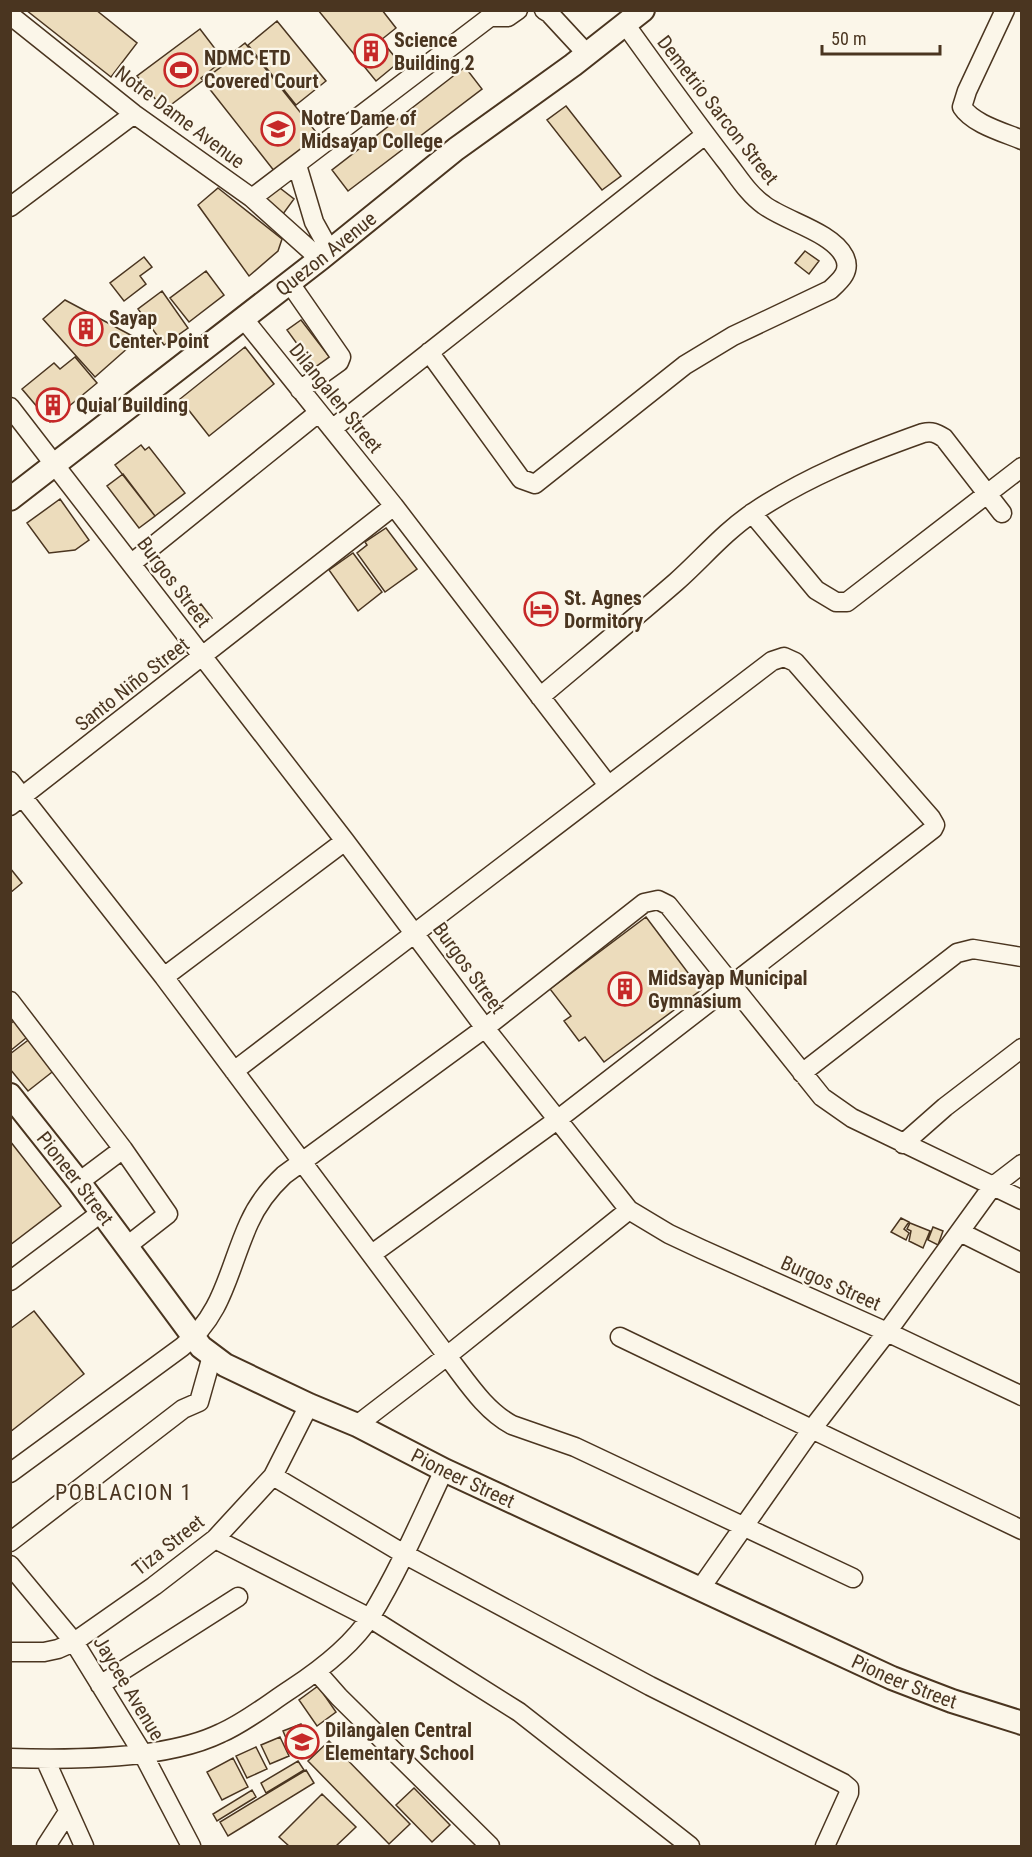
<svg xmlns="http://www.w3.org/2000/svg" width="1032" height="1857" font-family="'Roboto Condensed',sans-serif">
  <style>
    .building { fill: #ecdcbc; stroke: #4a3520; stroke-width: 1.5 }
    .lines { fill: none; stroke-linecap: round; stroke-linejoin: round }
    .minor-casing { stroke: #4a3520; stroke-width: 21 }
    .major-casing { stroke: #4a3520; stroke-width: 26 }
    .minor { stroke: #fbf6e9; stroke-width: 18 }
    .major { stroke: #fbf6e9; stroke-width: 22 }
    .labels { text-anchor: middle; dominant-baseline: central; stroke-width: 4.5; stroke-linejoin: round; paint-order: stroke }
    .poi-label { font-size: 20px; font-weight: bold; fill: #4a3520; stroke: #fbf6e9; text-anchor: start }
    .street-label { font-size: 20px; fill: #4a3520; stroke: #fbf6e9 }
    .quarter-label { font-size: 22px; letter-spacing: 1.5px; fill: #4a3520; stroke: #fbf6e9 }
  </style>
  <rect width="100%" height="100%" fill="#fbf6e9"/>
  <path class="building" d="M26 10H96L137 43 111 77Z
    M318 10H382L396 28 381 40 399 62 376 81Z
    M277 21 326 81 296 105 248 45Z
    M200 29 226 63 164 110 137 76Z
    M245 43 320 137 275 172 201 78Z
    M465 67 482 89 348 191 332 170Z
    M566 106 621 176 602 190 547 120Z
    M276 185 294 199 283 214 264 200Z
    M218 188 282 239 278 251 249 276 198 205Z
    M805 251 819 261 809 274 795 263Z
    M144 257 152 267 140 276 146 284 124 301 110 283Z
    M206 271 224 295 189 322 170 298Z
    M162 291 188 328 164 345 138 309Z
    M65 300 138 339 95 377 43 319Z
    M301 320 331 359 316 370 287 330Z
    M245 347 274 384 209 436 180 399Z
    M75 357 97 383 50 422 22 389 54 363 60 369Z
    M141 445 145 450 149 447 185 493 155 516 115 465Z
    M123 474 155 516 139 528 107 486Z
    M60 499 89 540 75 550 49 553 27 523Z
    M386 528 417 569 385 592 357 553 367 545 365 542Z
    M353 553 382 592 358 611 329 570Z
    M201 604 212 618 202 625 191 612Z
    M10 868 22 883 10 893Z
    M646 917 701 990 604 1062 585 1037 579 1041 564 1021 571 1016 550 989Z
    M18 1018 31 1034 10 1051V1024Z
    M31 1038 56 1069 28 1091 10 1069V1054Z
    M10 1141 61 1206 10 1245Z
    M901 1218 909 1222 904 1229 909 1233 906 1240 891 1232Z
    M910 1223 930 1231 923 1248 909 1241 911 1231 907 1229Z
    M933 1227 943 1231 938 1245 928 1240Z
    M34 1311 84 1374 10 1432V1329Z
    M318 1686 336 1712 317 1726 299 1700Z
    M301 1724 311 1747 293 1755 283 1731Z
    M280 1737 289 1756 270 1764 261 1745Z
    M329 1741 410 1824 389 1844 308 1761Z
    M256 1747 267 1769 247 1778 236 1756Z
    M233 1758 248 1787 222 1800 207 1772Z
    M298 1761 304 1770 266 1793 261 1783Z
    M306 1770 314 1783 228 1836 220 1822Z
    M414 1788 450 1825 432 1842 396 1805Z
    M252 1790 256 1797 217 1821 213 1814Z
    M322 1794 356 1827 336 1846H289L279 1837Z"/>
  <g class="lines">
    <defs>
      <path id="minor" d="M544 10 549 13 587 54
        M1005 10 967 91 962 107C973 124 1003 132 1022 140
        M10 15 134 114 252 198 320 259
        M297 165 314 222 330 251
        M252 198 490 17H508L518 10
        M10 207 134 114
        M289 282 341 357 339 362 300 390
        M243 318 394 506 608 785
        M429 352 521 479 535 484 685 365 733 336 830 290C840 281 852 271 844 256 832 232 785 221 764 205 748 194 737 175 725 160 691 116 658 70 625 24
        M10 407 345 841 485 1028 629 1210 669 1234 701 1249 887 1332 1022 1396
        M332 429 705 135
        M752 513 816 590 836 602H847L1022 467
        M132 563 318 413
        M540 697C585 659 631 621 676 582 702 559 724 532 754 512 806 477 864 454 923 433 932 431 936 433 944 438L1002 513
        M10 781 164 977 447 1356C466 1380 484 1410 512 1425L575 1447 853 1578
        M10 806 394 506
        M164 977 345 841
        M10 1001 123 1149 168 1214 127 1246
        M234 1071 772 661 784 657 795 662 931 818 935 825 933 829 557 1120 372 1254
        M802 1073 957 953 973 949 1022 957
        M903 1144 945 1107 1022 1048
        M79 1182 123 1149
        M960 1232 1022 1263
        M10 1281 102 1212
        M620 1337 1022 1530
        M357 1425 447 1356 629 1210
        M10 1473 182 1347C224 1314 228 1269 249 1223 257 1205 269 1189 284 1175L485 1028 644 903 658 900 668 905 822 1097 852 1118 1022 1200
        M273 1476 404 1554 650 1686 843 1783 849 1788V1793L825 1846
        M215 1539 370 1618 519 1712 690 1846
        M10 1542 183 1409 199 1402 212 1356
        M10 1565 74 1642 143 1754 191 1846
        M700 1589 812 1429 887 1332 992 1187 1022 1164
        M10 1652H44L58 1649 74 1642 154 1586 215 1539 273 1476 309 1405
        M317 1672 339 1697 490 1846
        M100 1685 238 1597
        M10 1758C72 1760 166 1760 221 1733 246 1722 268 1704 291 1689 320 1670 352 1646 371 1616 399 1570 421 1519 444 1470
        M45 1759 84 1846
        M46 1846 68 1812"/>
      <g id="major">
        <path id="s1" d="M10 499 320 259 456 149 573 65 643 10"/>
        <path id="s2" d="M10 1095 79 1182 201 1347 225 1365 309 1405 357 1425 444 1470 892 1678 952 1701 1022 1723"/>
      </g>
    </defs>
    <use href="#minor" class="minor-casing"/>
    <use href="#major" class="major-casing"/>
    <use href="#minor" class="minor"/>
    <use href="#major" class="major"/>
  </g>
  <defs>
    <symbol id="building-ring" viewBox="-11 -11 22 22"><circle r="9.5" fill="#fbf6e9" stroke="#c62828" stroke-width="1.5"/><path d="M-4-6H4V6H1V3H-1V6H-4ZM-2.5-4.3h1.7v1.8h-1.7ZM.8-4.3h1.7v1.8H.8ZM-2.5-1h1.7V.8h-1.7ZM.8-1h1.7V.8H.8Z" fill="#c62828"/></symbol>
    <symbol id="stadium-ring" viewBox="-11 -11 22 22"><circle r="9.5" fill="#fbf6e9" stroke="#c62828" stroke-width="1.5"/><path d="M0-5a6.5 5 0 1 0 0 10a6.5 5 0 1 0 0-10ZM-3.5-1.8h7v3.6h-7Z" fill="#c62828"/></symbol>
    <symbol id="university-ring" viewBox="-11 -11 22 22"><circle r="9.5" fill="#fbf6e9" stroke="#c62828" stroke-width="1.5"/><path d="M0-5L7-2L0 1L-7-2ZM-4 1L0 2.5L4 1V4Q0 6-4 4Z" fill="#c62828"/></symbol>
    <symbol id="hotel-ring" viewBox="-11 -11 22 22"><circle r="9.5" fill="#fbf6e9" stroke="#c62828" stroke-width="1.5"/><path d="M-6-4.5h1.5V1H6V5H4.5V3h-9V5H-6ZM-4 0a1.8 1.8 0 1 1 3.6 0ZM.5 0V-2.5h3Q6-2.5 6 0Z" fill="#c62828"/></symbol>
    <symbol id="school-ring" viewBox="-11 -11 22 22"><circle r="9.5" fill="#fbf6e9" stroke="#c62828" stroke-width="1.5"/><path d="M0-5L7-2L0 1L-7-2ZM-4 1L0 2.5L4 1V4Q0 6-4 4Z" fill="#c62828"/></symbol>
  </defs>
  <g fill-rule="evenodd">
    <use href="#building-ring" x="352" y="32" width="38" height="38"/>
    <use href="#stadium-ring" x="162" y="51" width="38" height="38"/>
    <use href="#university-ring" x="259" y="110" width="38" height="38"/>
    <use href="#building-ring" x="67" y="310" width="38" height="38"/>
    <use href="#building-ring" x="34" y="386" width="38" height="38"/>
    <use href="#hotel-ring" x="522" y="590" width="38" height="38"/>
    <use href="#building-ring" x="606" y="970" width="38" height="38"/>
    <use href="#school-ring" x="283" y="1723" width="38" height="38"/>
  </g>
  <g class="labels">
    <g class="poi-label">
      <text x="394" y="40">Science<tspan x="394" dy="23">Building 2</tspan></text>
      <text x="204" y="58">NDMC ETD<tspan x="204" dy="23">Covered Court</tspan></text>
      <text x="301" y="118">Notre Dame of<tspan x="301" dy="23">Midsayap College</tspan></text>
      <text x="109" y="318">Sayap<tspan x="109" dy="23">Center Point</tspan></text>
      <text x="76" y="405">Quial Building</text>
      <text x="564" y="598">St. Agnes<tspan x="564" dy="23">Dormitory</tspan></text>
      <text x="648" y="978">Midsayap Municipal<tspan x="648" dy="23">Gymnasium</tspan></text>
      <text x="325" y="1730">Dilangalen Central<tspan x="325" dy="23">Elementary School</tspan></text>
    </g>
    <g class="street-label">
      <text transform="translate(718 110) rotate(52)">Demetrio Sarcon Street</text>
      <text transform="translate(180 117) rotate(37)">Notre Dame Avenue</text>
      <text stroke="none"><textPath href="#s1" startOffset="400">Quezon Avenue</textPath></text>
      <text transform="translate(336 398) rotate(51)">Dilangalen Street</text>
      <text transform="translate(174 582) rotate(53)">Burgos Street</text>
      <text transform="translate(132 684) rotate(-38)">Santo Niño Street</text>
      <text transform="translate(469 968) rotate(54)">Burgos Street</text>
      <text stroke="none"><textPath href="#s2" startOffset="106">Pioneer Street</textPath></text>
      <text transform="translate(831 1283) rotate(24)">Burgos Street</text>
      <text stroke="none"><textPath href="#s2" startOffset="610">Pioneer Street</textPath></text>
      <text transform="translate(168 1545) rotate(-38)">Tiza Street</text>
      <text stroke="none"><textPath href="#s2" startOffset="1096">Pioneer Street</textPath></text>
      <text transform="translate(129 1688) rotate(59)">Jaycee Avenue</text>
    </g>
    <g class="quarter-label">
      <text x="124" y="1492">POBLACION 1</text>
    </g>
  </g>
  <rect width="1032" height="1857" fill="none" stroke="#4a3520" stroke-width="24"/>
  <path d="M822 45v9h118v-9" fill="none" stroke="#4a3520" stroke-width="3"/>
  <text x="831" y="45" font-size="18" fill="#4a3520" stroke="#fbf6e9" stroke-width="4.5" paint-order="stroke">50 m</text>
</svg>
